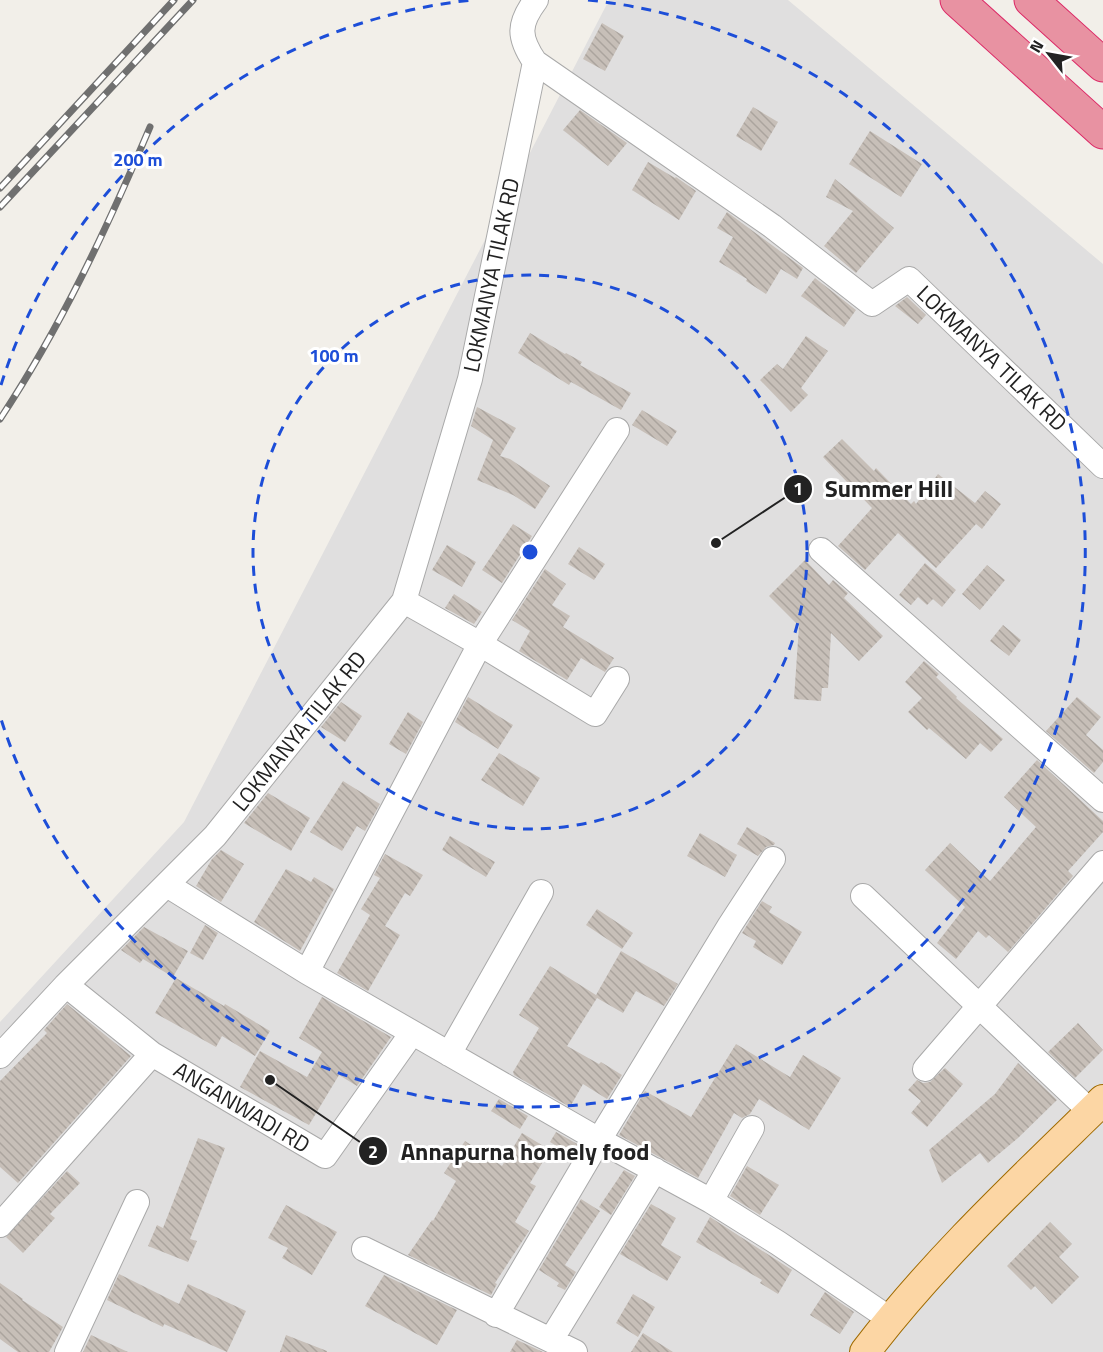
<svg xmlns="http://www.w3.org/2000/svg" width="1103" height="1352" font-family="'Titillium Web',sans-serif">
  <style>
    .residential { fill: #e0dfdf }
    .building { fill: url(#building-back-hatch) }
    .lines { fill: none; stroke-linecap: round; stroke-linejoin: round }
    .minor-casing { stroke: #a9a9a9; stroke-width: 26 }
    .major-casing { stroke: #a06b00; stroke-width: 32 }
    .highway-casing { stroke: #dc2a67; stroke-width: 35 }
    .minor { stroke: #fff; stroke-width: 24 }
    .major { stroke: #fcd6a4; stroke-width: 30 }
    .highway { stroke: #e892a2; stroke-width: 33 }
    .rail-casing { stroke: #707070; stroke-width: 7 }
    .rail { stroke: #fff; stroke-width: 4.5; stroke-dasharray: 14; stroke-linecap: butt }
    .ring { fill: none; stroke: #1d4ed8; stroke-width: 3; stroke-dasharray: 10 8 }
    .labels { text-anchor: middle; dominant-baseline: central; stroke-width: 6; stroke-linejoin: round; paint-order: stroke }
    .street-label { font-size: 22px; fill: #222; stroke: #fff }
    .centre { fill: #1d4ed8; stroke: #fff; stroke-width: 3 }
    .ring-label { font-size: 18px; text-anchor: middle; font-weight: bold; fill: #1d4ed8; stroke: #fff; stroke-width: 6; stroke-linejoin: round; paint-order: stroke }
    .leader { fill: none; stroke: #222; stroke-width: 2 }
    .callout-dot { fill: #222; stroke: #fff; stroke-width: 2 }
    .mark-label { font-size: 18px; text-anchor: middle; font-weight: bold; fill: #fff }
    .callout-label { font-size: 24px; text-anchor: middle; font-weight: bold; fill: #222; stroke: #fff; stroke-width: 6; stroke-linejoin: round; paint-order: stroke }
  </style>
  <defs>
    <pattern id="building-back-hatch" width="6" height="6" patternUnits="userSpaceOnUse" patternTransform="scale(1.5)"><rect width="6" height="6" fill="#c7bfb8"/><path d="M-1 5l2 2M0 0l6 6M5-1l2 2" fill="none" stroke="#aba49e"/></pattern>
  </defs>
  <rect width="100%" height="100%" fill="#f2efe9"/>
  <path class="residential" d="M609 0H788L1103 264V1352H0V1022L184 822Z"/>
  <path class="building" d="M602 23 624 36 605 71 583 59Z
    M753 107 778 122 761 151 736 136Z
    M580 110 627 143 608 166 563 130Z
    M870 131 922 164 901 197 849 164Z
    M648 162 675 178 676 177 696 191 679 220 632 190Z
    M835 179 894 228 856 273 824 246 853 211 826 197Z
    M727 212 803 268 797 279 781 269 766 294 746 281 747 279 719 262 733 237 717 228Z
    M815 278 856 310 844 327 801 296Z
    M907 297 926 315 918 324 895 306Z
    M530 333 565 354 566 353 582 362 580 365 631 393 621 410 571 382 569 385 518 353Z
    M806 336 828 351 801 388 808 395 791 412 760 380 777 364 783 369Z
    M477 407 516 428 500 456 510 459 550 486 535 509 513 495 477 480 493 440 471 426Z
    M642 410 677 431 667 446 632 425Z
    M842 439 874 471 876 468 911 504 914 501 916 504 938 474 975 503 985 491 1001 504 982 529 976 524 936 568 898 533 865 570 838 546 872 508 823 457Z
    M513 524 532 536 502 583 482 570Z
    M447 545 476 562 462 587 432 570Z
    M579 547 605 564 594 580 568 564Z
    M805 560 829 585 833 580 848 593 844 598 883 636 859 661 831 633 828 688H822L821 701 794 699 799 626 769 596Z
    M925 563 956 590 942 607 933 599 927 605 918 597 911 605 899 595Z
    M987 565 1005 580 980 610 962 594Z
    M545 569 566 584 552 605 570 616 563 627 614 658 605 672 581 658 567 680 519 651 530 631 512 620Z
    M454 594 482 612 474 624 445 608Z
    M1003 625 1021 640 1009 656 990 641Z
    M924 661 939 674 936 677 957 697 956 698 1003 739 991 752 980 743 966 759 929 728 927 730 908 712 922 698 905 682Z
    M468 697 513 725 498 749 455 722Z
    M1077 697 1101 717 1086 735 1103 750V762L1094 773 1046 731Z
    M341 702 362 716 345 742 321 727Z
    M408 712 423 722 406 754 389 744Z
    M499 753 540 778 523 806 481 780Z
    M1037 760 1103 821V832L1068 871 1073 876 1008 952 989 935 986 938 978 931 956 959 937 943 965 907 925 870 950 843 990 881 1036 827 1004 797Z
    M343 781 380 804 365 831 357 826 342 851 310 832Z
    M268 793 310 818 291 851 244 823Z
    M747 827 775 843 774 845 766 847 758 856 737 844Z
    M700 833 737 855 725 877 687 856Z
    M450 836 495 862 486 877 442 850Z
    M221 850 244 864 221 902 196 886 212 859Z
    M385 854 423 875 410 896 405 893 385 926 400 935 368 991 337 973 370 915 361 909 380 878 374 875Z
    M286 869 311 882 314 877 334 889 300 951 254 922Z
    M762 901 772 907 769 912 802 932 782 965 753 947 756 941 742 933Z
    M597 909 633 933 622 949 586 925Z
    M205 925 218 933 203 960 190 953Z
    M144 927 188 951 173 977 143 959 140 963 121 950Z
    M621 951 678 984 664 1006 636 991 623 1013 597 998 567 1046 599 1064 601 1062 622 1075 607 1099 583 1084 570 1107 514 1075 513 1072 539 1028 519 1015 550 966 596 995Z
    M176 978 224 1006 225 1004 270 1031 255 1056 222 1036 216 1047 155 1013Z
    M322 997 391 1037 357 1086 339 1075 309 1125 240 1087 260 1051 307 1077 322 1052 299 1038Z
    M67 1004 131 1056 18 1183 0 1167V1081L47 1033 44 1030Z
    M1078 1023 1103 1050 1075 1078 1048 1052Z
    M736 1044 790 1077 803 1055 841 1078 809 1130 759 1099 750 1114 742 1118 734 1113 698 1178 619 1135 645 1091 691 1117Z
    M1018 1063 1057 1100 1018 1138 988 1163 980 1153 942 1183 929 1150 995 1094Z
    M945 1068 963 1084 927 1127 911 1113 921 1101 908 1090 917 1080 923 1083 930 1082Z
    M499 1099 528 1116 520 1129 491 1111Z
    M556 1132 579 1145 573 1156 550 1142Z
    M522 1133 550 1150 530 1183 536 1186 515 1222 529 1231 495 1283 497 1284 491 1295 408 1255 432 1220 433 1221 456 1181 444 1173 465 1141 502 1166Z
    M198 1138 225 1148 190 1239 197 1241 188 1262 148 1246 157 1225 163 1228Z
    M747 1166 779 1185 760 1215 730 1196Z
    M624 1170 635 1176 611 1215 599 1207Z
    M67 1171 80 1183 50 1214 55 1218 23 1253 6 1237Z
    M581 1199 600 1211 565 1265 576 1272 565 1290 557 1286 559 1283 539 1270Z
    M651 1204 676 1218 661 1245 681 1257 667 1281 620 1254Z
    M286 1205 337 1232 312 1275 282 1258 288 1248 268 1238Z
    M710 1217 792 1270 778 1294 760 1283 762 1280 696 1242Z
    M1050 1222 1072 1244 1059 1257 1079 1277 1052 1304 1035 1286 1031 1290 1007 1266Z
    M119 1274 179 1304 188 1284 246 1311 227 1352 164 1324 163 1327 107 1300Z
    M384 1275 457 1310 437 1345 365 1306Z
    M0 1283 23 1299 22 1300 63 1327 49 1352H18L0 1339Z
    M825 1292 854 1312 840 1334 810 1315Z
    M633 1294 655 1307 638 1337 616 1323Z
    M643 1333 673 1352H631Z
    M91 1335 128 1352H83Z
    M286 1335 327 1351V1352H280Z
    M517 1340 543 1352H510Z"/>
  <g class="lines">
    <defs>
      <path id="minor" d="M535 62C518 37 518 24 536 0
        M821 550 1103 800
        M404 601 480 644 595 714 617 679
        M167 885 307 972 599 1140 711 1201 778 1243 890 1319
        M863 896 1091 1112
        M307 972 480 644 617 430
        M66 985 152 1054 325 1156 412 1033
        M449 1054 541 892
        M0 1056 66 985 215 836 404 601 470 379 535 62 772 226 872 304 909 279 1103 466
        M925 1069 1103 863
        M711 1201 752 1128
        M0 1225 152 1054
        M364 1249 575 1352
        M496 1315 599 1140 730 925 773 859
        M551 1340 655 1170
        M67 1352 137 1202"/>
      <path id="major" d="M865 1352C935 1260 1021 1180 1103 1100"/>
      <path id="highway" d="M957 0 1103 132
        M1031 0 1103 65"/>
    </defs>
    <use href="#minor" class="minor-casing"/>
    <use href="#major" class="major-casing"/>
    <use href="#highway" class="highway-casing"/>
    <use href="#minor" class="minor"/>
    <use href="#major" class="major"/>
    <use href="#highway" class="highway"/>
    <defs>
      <path id="rail" d="M0 188 174 0
        M0 207 193 0
        M0 419C61 327 107 228 150 127"/>
    </defs>
    <use href="#rail" class="rail-casing"/>
    <use href="#rail" class="rail"/>
  </g>
  <g class="ring">
    <circle cx="530" cy="552" r="277"/>
    <path d="M1 385A555 555 0 0 1 472 0M588 0A555 555 0 1 1 1 719"/>
  </g>
  <g class="labels">
    <g class="street-label">
      <text transform="translate(491 275) rotate(-78)">LOKMANYA TILAK RD</text>
      <text transform="translate(992 358) rotate(44)">LOKMANYA TILAK RD</text>
      <text transform="translate(299 731) rotate(-51)">LOKMANYA TILAK RD</text>
      <text transform="translate(242 1107) rotate(31)">ANGANWADI RD</text>
    </g>
  </g>
  <circle cx="530" cy="552" r="9" class="centre"/>
  <g class="ring-label">
    <text x="138" y="166">200 m</text>
    <text x="334" y="362">100 m</text>
  </g>
  <path class="leader" d="M716 543L798 489M270 1080L373 1151"/>
  <g class="callout-dot">
    <circle cx="716" cy="543" r="6"/>
    <circle cx="270" cy="1080" r="6"/>
    <circle cx="798" cy="489" r="15"/>
    <circle cx="373" cy="1151" r="15"/>
  </g>
  <g class="mark-label">
    <text x="798" y="495">1</text>
    <text x="373" y="1158">2</text>
  </g>
  <g class="callout-label">
    <text x="889" y="497">Summer Hill</text>
    <text x="525" y="1160">Annapurna homely food</text>
  </g>
  <g transform="translate(1049 54) rotate(301)" stroke="#ffffff" stroke-width="4.5" paint-order="stroke">
  <path d="M0-4.5L10 22L0 15L-10 22Z" fill="#222222"/>
  <text y="-9" font-size="16" font-weight="bold" text-anchor="middle" fill="#222222">N</text>
  </g>
</svg>
